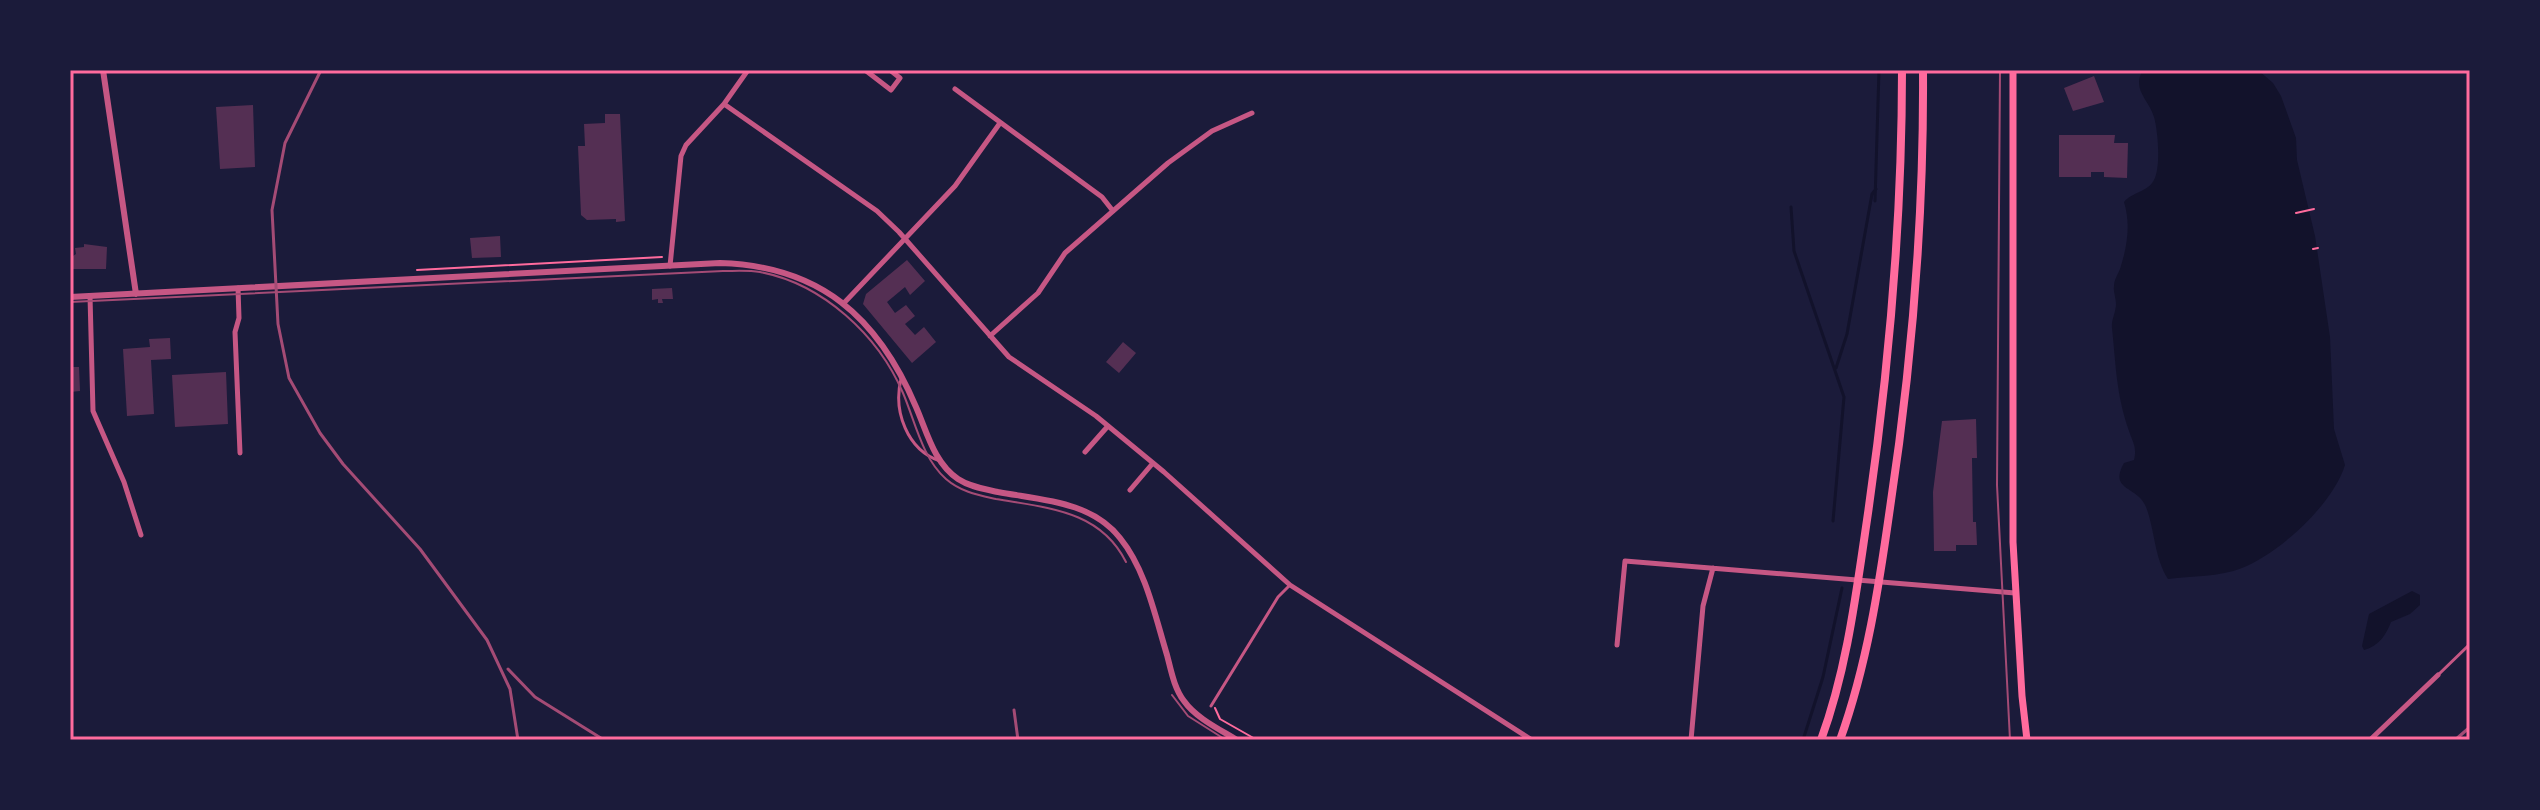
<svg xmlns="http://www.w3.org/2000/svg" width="2540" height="810" font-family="Poppins,sans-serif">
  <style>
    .water { fill: #12122b }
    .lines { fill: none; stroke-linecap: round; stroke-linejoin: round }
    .stream { stroke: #12122b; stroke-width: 3 }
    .building { fill: #542f53 }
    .path { stroke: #ff6b9d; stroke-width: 2 }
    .service { stroke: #c65784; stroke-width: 3 }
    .minor { stroke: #c65784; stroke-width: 5 }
    .tertiary { stroke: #c65784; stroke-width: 6 }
    .secondary { stroke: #ff6b9d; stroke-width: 7 }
    .primary { stroke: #ff6b9d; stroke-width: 8 }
    .tram { stroke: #a44b75; stroke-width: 2 }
    .rail { stroke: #a44b75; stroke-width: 3 }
    .neatline { fill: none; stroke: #ff6b9d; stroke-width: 3 }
  </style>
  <rect width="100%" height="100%" fill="#1b1b3a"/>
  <path class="water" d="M2143 70H2258L2273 83 2281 96 2296 138 2297 160 2315 236 2330 337 2334 429 2345 465C2333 504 2280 553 2242 568 2220 577 2191 576 2168 579 2154 557 2155 530 2146 507 2138 486 2108 491 2124 463L2134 460C2137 447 2133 443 2129 431 2116 393 2116 366 2112 328 2111 320 2116 312 2116 304 2116 298 2113 292 2114 286 2114 280 2118 274 2120 269 2127 247 2131 225 2124 202 2132 192 2148 192 2154 180 2161 167 2158 131 2154 117 2149 100 2131 89 2143 70Z
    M2412 591 2420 595V605L2410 614 2391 622C2386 635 2379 646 2364 650L2362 646 2369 614Z"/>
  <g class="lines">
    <path class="stream" d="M1875 201 1879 70
      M1791 207 1794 251 1844 397 1833 521
      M1836 368 1847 334 1872 194 1876 189
      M1803 740 1823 677 1842 588"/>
  </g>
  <path class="building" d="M2094 76 2104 102 2073 111 2064 88Z
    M253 105 255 167 220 169 216 107Z
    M605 114H620L625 221 616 222V219L587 220 581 215 578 146H585L584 124 605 123Z
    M2059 135H2115L2114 143H2128L2127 178 2104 177V172H2091V177H2059Z
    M500 236 501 257 472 258 470 238Z
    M84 244 107 247 106 269H72L73 261H70V258L76 254 75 248 84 247Z
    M907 260 925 281 910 295 905 287 887 302 895 313 906 305 915 316 905 324 915 335 924 327 936 342 912 363 863 304 866 294Z
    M672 288 673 299H662L663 303H658V299L652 300V289Z
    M170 338 171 359 151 360 154 414 127 416 123 349 150 347 149 339Z
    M1123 342 1136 353 1119 373 1106 362Z
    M70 367H79L80 391 70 392Z
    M226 372 228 424 175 427 172 375Z
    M1976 419 1977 458H1972L1973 522H1976L1977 545H1956V551H1934L1933 492 1942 421Z"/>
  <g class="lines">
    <path class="path" d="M2296 213 2314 209
      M2313 249 2318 248
      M417 270 662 257
      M1215 708 1220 719 1257 740"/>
    <path class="service" d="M901 379C893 411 907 450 940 461
      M2438 675 2470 644
      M1211 706 1278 597 1290 585"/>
    <path class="minor" d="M865 70 891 90 900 78 890 70
      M955 89 1102 197 1113 211
      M724 104 877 211 899 232 1009 357 1096 416 1164 472 1290 585 1532 740
      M670 266 681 156 686 145 724 104 748 70
      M238 288 239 318 235 332 240 453
      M90 296 93 411 124 482 141 535
      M843 304 955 186 1000 123
      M990 336 1038 293 1065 253 1168 163 1212 131 1252 113
      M1085 452 1108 426
      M1130 490 1153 463
      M1617 645 1625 561 2015 593
      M1691 740 1703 606 1713 568
      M2370 740 2438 675"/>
    <path class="tertiary" d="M103 70 136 294
      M70 297 720 263C820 266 878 317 916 407 927 432 934 463 958 479 970 487 985 489 998 492 1041 500 1091 501 1120 538 1146 570 1155 616 1167 655 1171 670 1174 688 1184 701 1196 718 1219 729 1237 740"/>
    <path class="secondary" d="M2013 70V542L2022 696 2027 740"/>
    <path class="primary" d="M1821 740C1847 669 1856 594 1867 520 1889 370 1902 221 1902 70
      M1840 740C1867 665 1879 586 1890 508 1912 363 1924 217 1923 70"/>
    <path class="tram" d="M2000 70 1997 485 2010 740
      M70 302 723 271C735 271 748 270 760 272 823 284 878 335 903 393 915 421 922 458 946 479 961 492 978 495 996 499 1047 508 1100 510 1126 562
      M1172 695 1188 716 1226 740"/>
    <path class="rail" d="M321 70 285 143 272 210 278 324 289 378 320 433 343 464 420 549 487 640 510 689 518 740
      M508 669 535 697 604 740
      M1014 710 1018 740
      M2455 740 2470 727"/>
  </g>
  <rect width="2540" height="810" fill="none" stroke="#1b1b3a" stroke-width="144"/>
  <rect x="72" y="72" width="2396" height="666" class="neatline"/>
</svg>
